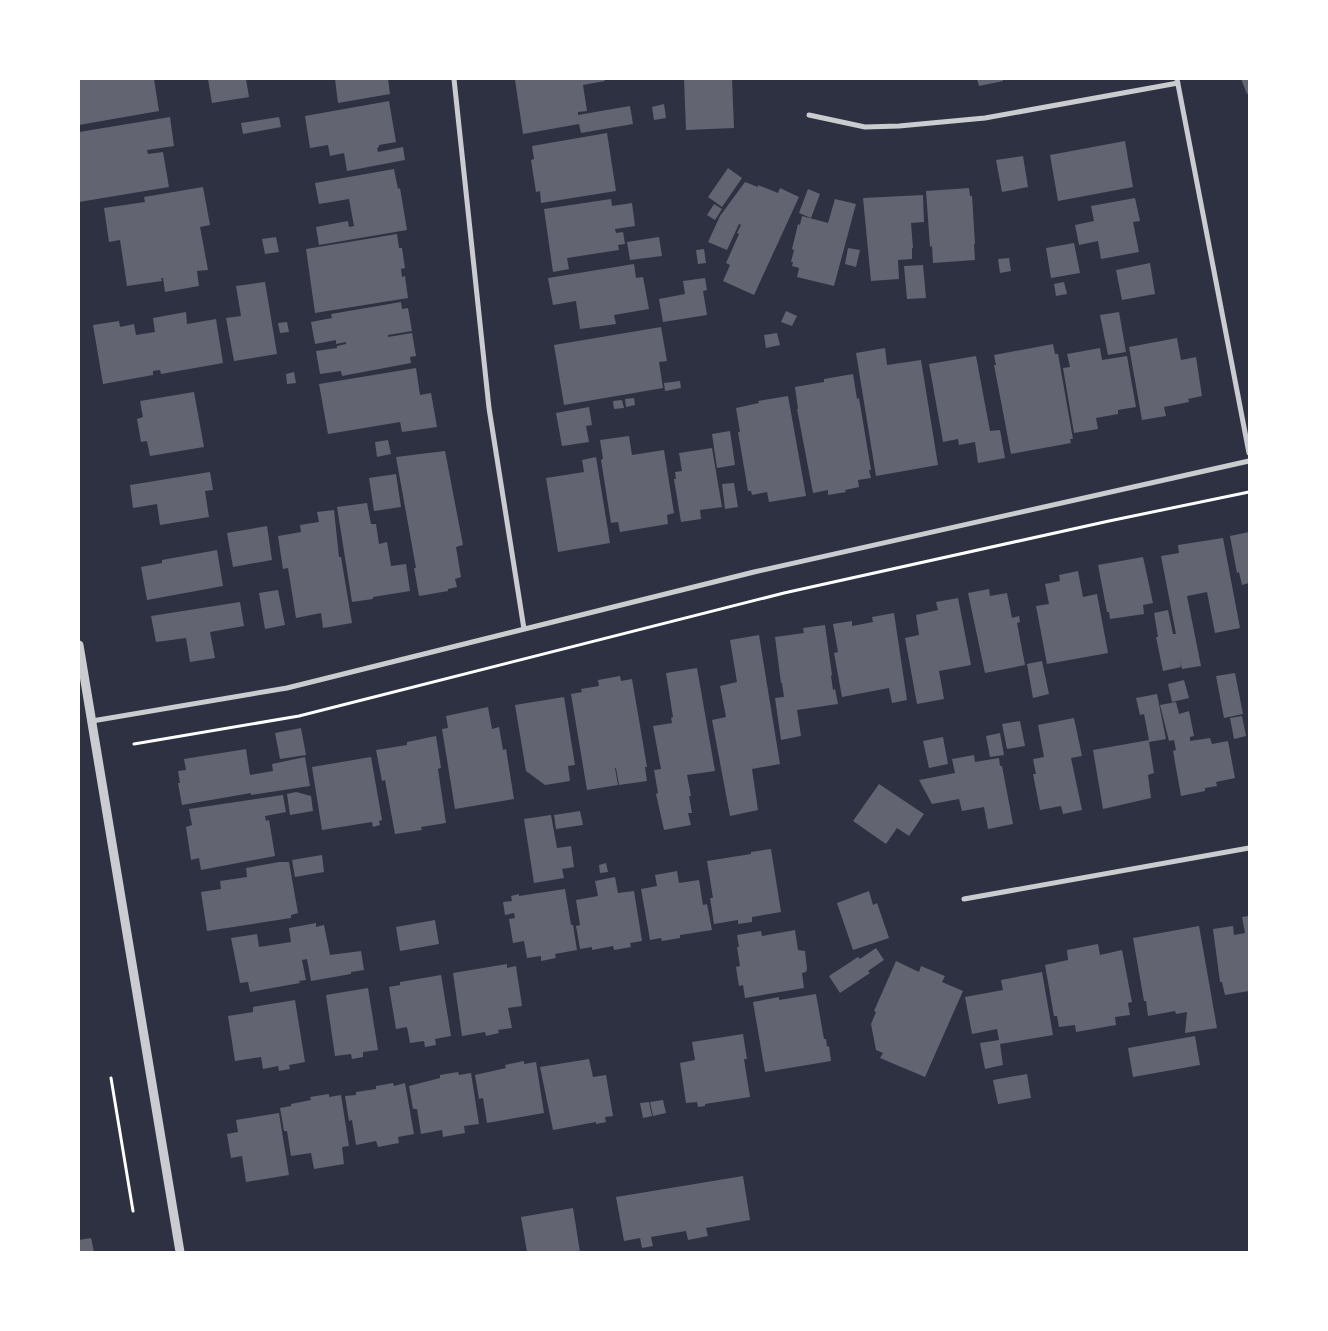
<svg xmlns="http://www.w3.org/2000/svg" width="1328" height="1331" font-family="'Alegreya Sans',sans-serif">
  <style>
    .building { fill: #626471 }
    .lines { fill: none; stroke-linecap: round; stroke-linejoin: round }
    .path { stroke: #fff; stroke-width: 3 }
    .minor { stroke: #caccd0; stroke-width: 5 }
    .tertiary { stroke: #caccd0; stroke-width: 9 }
  </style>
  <rect width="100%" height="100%" fill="#2d3142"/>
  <path class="building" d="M79 79H154L159 111 79 125Z
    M208 79H246L249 97 212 103Z
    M335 79H388L390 94 338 103Z
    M525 79H604L605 81 583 85 587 111 578 112V115L630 106 633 124 581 133 579 124 523 134 515 80Z
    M684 79H732L734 128 686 130Z
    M977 79H1003V81L979 86Z
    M1241 79H1249V93L1247 94Z
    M389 101 396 142 379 145V147L377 148 378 152 403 147 405 160 347 171 344 153 330 156 328 145 310 148 305 116Z
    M664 104 666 118 654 120 652 107Z
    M170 117 174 146 147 150 148 154 163 152 169 187 79 202V132Z
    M279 117 281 127 243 134 241 123Z
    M607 133 616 191 541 203 540 191 536 192 531 160 534 159 532 146Z
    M1125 141 1133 187 1058 201 1050 155Z
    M1023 156 1028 187 1002 192 996 160Z
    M728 168 742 178 722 207 708 197Z
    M394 169 398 189 400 188 407 230 319 245 316 227 348 221 349 227 354 226 349 199 319 204 315 183Z
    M745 182 758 187V185L778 193 780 188 799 197 754 295 723 281 730 265 726 263 739 234 737 233 741 225 739 224 727 250 708 242 720 216Z
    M203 187 210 225 200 227 208 270 197 271 199 286 165 292 163 278H161L162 281 127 286 120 240 109 242 104 208 145 202 144 197Z
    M969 188 970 196H972L975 244H974L975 260 933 263 932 246 930 247 926 191Z
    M808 189 820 194 811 218 799 213Z
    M923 195 924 222 911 223 913 248H912V259L898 260 899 279 871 281 863 198Z
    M1135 198 1140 221 1133 222 1139 252 1101 259 1098 241 1079 245 1075 225 1094 221 1091 206Z
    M611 199 612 206 632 203 635 226 615 229 616 233 623 232 625 244 618 245 619 250 567 258 569 269 553 272 544 209Z
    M835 199 856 204 834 286 797 277 799 268 792 266 793 262H791L794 250 792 249 798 224 800 225 802 216 828 223Z
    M714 204 722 209 715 220 707 215Z
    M397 234 399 248H402L405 268 401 269 402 277 405 276 408 298 315 313 306 249Z
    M276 237 279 252 265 254 262 239Z
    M659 237 662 256 630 260 627 242Z
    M1074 243 1080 273 1051 278 1046 248Z
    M848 248 860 250 856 267 845 264Z
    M704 249 706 263 698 264 696 250Z
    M1009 258 1011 271 1000 273 998 259Z
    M1150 263 1155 294 1122 300 1116 270Z
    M634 264 636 278 643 277 649 309 614 315 616 324 580 329 576 301 553 305 548 278Z
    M923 265 926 298 907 299 904 266Z
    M705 278 707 290 703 291 707 315 663 322 659 299 685 294 683 281Z
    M265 282 277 354 234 361 226 318 241 316 236 286Z
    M1064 282 1067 294 1056 296 1054 284Z
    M401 302 402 309 408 308 412 331 388 335V337L412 333 416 356 410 357 411 363 342 376 341 371 320 374 316 351 337 348V346L346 344V342L336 344V340L315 344 311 322 332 318 331 314Z
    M786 311 797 316 792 326 781 322Z
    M186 312 187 324 216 319 223 363 161 374 160 370 153 371V375L103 384 93 325 119 321 120 327 134 324 136 335 155 332 153 318Z
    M1119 312 1126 352 1108 355 1100 315Z
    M287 322 289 332 280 333 278 323Z
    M661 327 667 361 659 362 663 388 564 405 554 345Z
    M777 333 780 345 766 348 764 335Z
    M1177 338 1181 360 1196 357 1202 396 1188 399 1189 402 1164 407 1166 416 1142 420 1129 347Z
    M1053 344 1055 354H1058L1073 439H1070L1071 443 1011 454 994 365H996L994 355Z
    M885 348 887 365 921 360 938 465 876 476 856 353Z
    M1100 348 1102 360 1127 356 1136 407 1118 410V414L1096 418 1098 429 1074 433 1063 368 1070 367 1067 354Z
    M976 356 990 431 1000 430 1005 458 978 463 975 442 959 445 958 439 943 442 929 364Z
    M416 368 420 395 431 393 437 427 402 432 400 422 328 434 319 384Z
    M294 372 296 383 287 384 286 374Z
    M853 374 857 399 859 398 871 470H869L871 478 858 480 859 487 845 490 846 492 828 495V490L813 493 797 409H798L795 387 824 382V379Z
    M680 381 681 388 665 391 664 383Z
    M194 392 204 447 150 456 147 441 141 442 137 419 143 417 140 401Z
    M788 396 806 496 769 502 767 492 752 495 751 491H748L738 432H740L736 408 759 403 758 401Z
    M634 398 635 405 626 407 625 399Z
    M622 400 624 408 614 409 613 401Z
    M589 407 592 425 586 426 589 442 562 446 556 413Z
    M730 431 735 465 717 468 712 434Z
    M629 436 632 455 664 450 674 513 667 515 668 524 620 532 618 522 611 523 601 460 603 459 600 440Z
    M388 440 391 454 377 457 375 442Z
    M712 448 722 507 700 510 701 519 681 522 674 479H676L675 472 682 471 679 453Z
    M445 451 463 545 456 547 461 577 455 579 457 587 448 589V591L419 596 414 568H416L396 457Z
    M596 457 610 543 558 552 546 478 584 472 582 460Z
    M210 472 213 490 205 491 209 517 160 525 157 504 133 508 130 485Z
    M396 474 401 507 374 511 369 478Z
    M734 483 738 507 725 509 722 484Z
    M367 503 371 524H376L379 544 387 542 391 566 406 564 410 591 373 597V599L352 602 337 507Z
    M334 510 339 557H341L352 623 323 628 321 613 296 618 288 568 283 569 278 536 301 532 300 525 319 522 317 512Z
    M267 526 272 560 233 567 227 533Z
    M1249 532V583L1242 585 1239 572 1237 573 1230 536Z
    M1223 538 1240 628 1215 633 1207 592 1187 596 1201 666 1182 669 1180 660 1181 667 1163 671 1156 637H1158L1154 613 1168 610 1173 634H1176L1161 556 1179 553 1178 545Z
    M217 550 223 586 147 600 141 567 162 563V560Z
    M1143 557 1153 603 1143 605 1144 614 1110 619 1109 612H1107L1098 565Z
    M1078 571 1083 597 1097 594 1108 653 1047 664 1036 606 1049 604 1045 584 1060 581 1059 575Z
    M989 589 990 596 1007 593 1012 618 1019 616 1020 622 1017 623 1025 665 985 673 968 593Z
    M278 590 285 625 265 629 259 593Z
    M958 598 971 665 939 671 944 699 917 704 905 638 919 635 916 615 938 610 936 602Z
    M240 602 244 626 210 632 215 658 190 662 186 638 156 642 151 616Z
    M894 613 907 700 892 703 889 688 842 697 834 653 838 652 833 624 852 621V626L873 622 872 617Z
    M825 625 832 675 831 676 833 690 835 689 838 704 797 710 801 736 781 740 775 698 784 697 782 683H781L775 637 804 633 803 628Z
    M759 635 780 764 752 769 758 810 730 816 712 720 726 717 720 686 737 682 730 640Z
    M1042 661 1049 694 1033 698 1027 664Z
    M697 668 715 771 687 775 691 796H689L692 813H688L691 825 664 830 656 794 658 793 654 770 661 769 653 726 672 723 671 718 673 717 666 673Z
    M1235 673 1243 714 1224 718 1216 676Z
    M620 676 621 681 632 679 647 767H645L647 781 619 785 616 768H615L618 785 587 790 571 694 582 692 581 689 599 686 598 680Z
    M1184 680 1189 698 1172 702 1168 684Z
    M1157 694 1166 739 1149 742 1154 773 1148 775 1151 798 1103 809 1093 750 1149 740 1144 714 1140 715 1136 698Z
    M564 697 575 765 568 766 570 781 545 785 526 771 515 705Z
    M1176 702 1179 714 1189 711 1194 736 1190 737V741L1210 738 1212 744 1228 741 1235 778 1216 782 1217 786 1205 788V791L1181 796 1173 751 1176 750 1174 740 1169 741 1160 705Z
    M488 707 492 729 499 727 503 750 506 749 514 799 455 809 442 729 448 728 446 716Z
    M1242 716 1246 736 1234 739 1230 718Z
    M1074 718 1082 756 1071 758 1082 810 1063 814 1061 806 1040 810 1033 774H1036L1033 759 1044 757 1038 725Z
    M1020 721 1025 746 1007 749 1002 724Z
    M301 728 306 755 280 759 275 733Z
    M1000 733 1004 755 990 757 986 736Z
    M436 736 441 768 438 769 446 823 421 827 422 830 395 834 385 780 382 781 376 750 407 745V742Z
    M943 737 948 764 929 768 923 741Z
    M246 749 250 775 273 771 272 764 305 757 310 786 251 795V793L182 805 178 783H180L178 771 186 770 184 759Z
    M974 755 975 762 999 758 1000 766H1002L1013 824 988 829 984 807 962 811 959 799 932 804 919 780 955 773 952 759Z
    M371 757 382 820 379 821 380 825 373 827 372 822 322 830 312 767Z
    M879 784 924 814 909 836 897 828 886 844 853 821Z
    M296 792 311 796 313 811 290 815 287 794Z
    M283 795 286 812 265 816 266 821 269 820 275 856 201 870 199 858 191 860 186 827 192 825 189 809Z
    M580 811 583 825 556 829 554 815Z
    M551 815 557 848 571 846 574 867 562 869 564 878 534 883 524 819Z
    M771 849 781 912 752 917V922L738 924V920L714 924 710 898H713L707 861 751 854V852Z
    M322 855 324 872 295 877 292 860Z
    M279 862H289L298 913 291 915V918L207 931 201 892 221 889 220 881 247 877 246 868Z
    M606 863 608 872 600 873 599 865Z
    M677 871 679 883 699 880 703 905 707 904 712 930 680 935V938L662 941 661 938 650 940 641 889 657 886 655 875Z
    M615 877 618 893 634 891 642 941 630 943 631 947 614 950 613 946 592 950V947L580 949 576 926 580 925 576 900 598 896 595 881Z
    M565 889 571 925H573L577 950 555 954 556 958 541 961V956L527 958 524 941 513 943 509 919 515 918 514 913 505 915 503 902 512 901 511 896 519 894V896Z
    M869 891 873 905 877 903 889 938 853 950 837 903Z
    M1249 916V991L1225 995 1222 982H1220L1213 929 1233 926 1234 935 1245 933 1242 917Z
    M435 920 439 944 400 951 396 927Z
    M316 923V927L324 925 330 955 361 951 364 970 351 972V974L311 981 307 959 302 960 306 980 299 981 300 983 250 992 248 982 240 983 231 938 257 934 259 947 291 942 289 928Z
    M1199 926 1217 1028 1185 1033 1187 1012 1176 1014 1175 1011 1148 1016 1146 1001H1144L1133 938Z
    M795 930 798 950 805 951 807 969 806 972 802 973 804 988 745 998 743 985 739 986 736 967 740 966 737 947H739L737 935 761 931 762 936Z
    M1098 944 1100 955 1122 950 1132 1002 1128 1003 1130 1015 1115 1017 1116 1025 1076 1032 1075 1025 1059 1027 1057 1016H1054L1045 965 1068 960 1067 950Z
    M876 948 884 960 868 971 870 973 840 993 829 976 858 957 860 959Z
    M896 961 919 972 921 966 945 976 942 982 963 991 925 1077 880 1058 883 1053 876 1050 871 1024 876 1012 874 1011Z
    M507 964V968L516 966 522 1006 508 1008 512 1028 498 1030 499 1033 486 1036 485 1032 462 1036 453 973Z
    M1042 972 1053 1035 1000 1044 1003 1065 985 1069 980 1043 999 1040 997 1029 972 1034 965 997 1003 990 1001 980Z
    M441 975 451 1036 435 1039 436 1045 425 1047 424 1041 410 1043 407 1027 396 1029 389 987 400 985V982Z
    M368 988 378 1050 363 1052V1057L352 1059 351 1054 335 1056 326 995Z
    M816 994 824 1039H826L827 1047 829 1046 831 1061 765 1072 753 1002 779 997V1000Z
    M295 1000 305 1062 289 1065 290 1069 279 1071 278 1066 263 1069 261 1057 235 1061 228 1016 253 1012V1007Z
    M743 1034 747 1059H744L750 1097 705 1104V1106L698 1107 697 1102 686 1103 680 1063 695 1060 692 1042Z
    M1195 1036 1200 1065 1133 1077 1128 1048Z
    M589 1059 593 1077 606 1075 613 1116 605 1117 606 1122 596 1124V1122L553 1130 540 1067Z
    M524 1061V1064L536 1062 544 1113 487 1123 483 1098 479 1099 475 1075 506 1068 505 1065Z
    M458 1072 459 1075 471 1073 479 1124 464 1126 465 1133 443 1137 442 1130 421 1134 417 1109H413L409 1086 440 1078V1075Z
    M1027 1074 1031 1098 998 1104 993 1080Z
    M393 1083 394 1086 405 1083 414 1134 398 1137 399 1143 378 1147 376 1141 356 1145 352 1120 349 1121 345 1096 356 1095V1092L376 1089V1086Z
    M329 1094V1097L341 1095 349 1146 342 1147 344 1164 314 1169 311 1153 291 1156 287 1131H284L280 1108 291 1106V1104L311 1100 310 1097Z
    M663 1100 666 1113 653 1116 650 1102Z
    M649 1102 652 1116 643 1118 640 1103Z
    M279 1113 289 1175 246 1182 242 1156 231 1158 227 1134 238 1132 236 1120Z
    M743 1176 750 1220 706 1228 708 1236 688 1240 686 1231 651 1237 653 1246 642 1248 640 1238 624 1241 616 1197Z
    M573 1208 580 1252H527L521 1217Z
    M91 1238 94 1252H79V1240Z"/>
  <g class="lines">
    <path class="path" d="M134 744 299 716 784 593 1109 521 1249 492
      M111 1078 133 1211"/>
    <path class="minor" d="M454 79 489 408 524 629
      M1177 79 1249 453
      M809 115 865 127 899 126 985 118 1178 83
      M92 721 287 688 754 572 1249 461
      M964 899 1249 848"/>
    <path class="tertiary" d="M79 645 180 1252"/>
  </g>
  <rect width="1328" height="1331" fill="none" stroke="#ffffff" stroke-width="160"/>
</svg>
